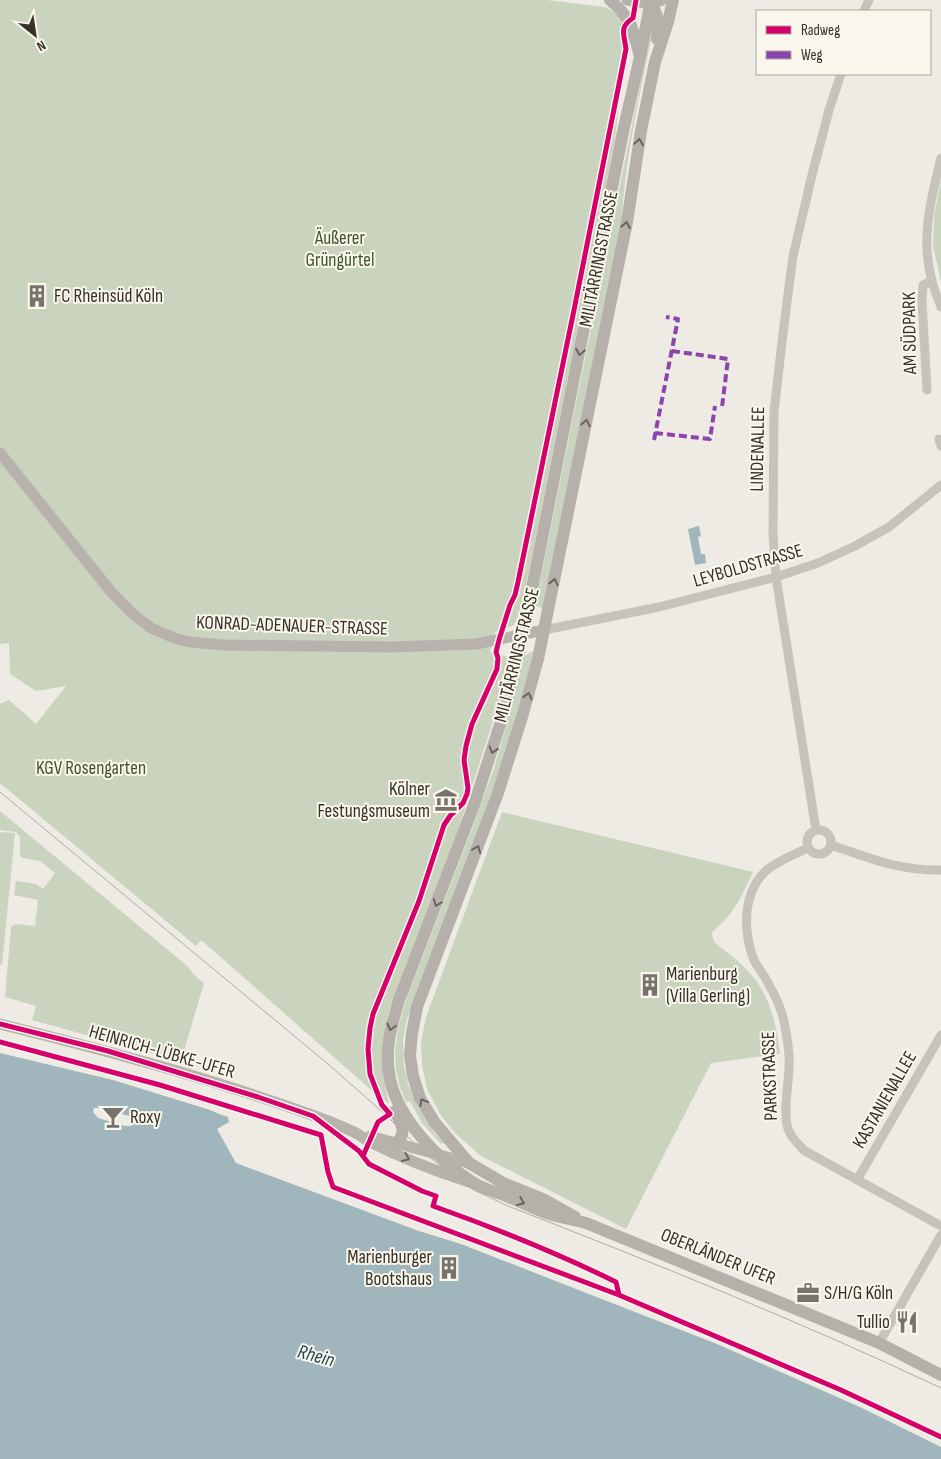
<svg xmlns="http://www.w3.org/2000/svg" width="941" height="1459" font-family="'Sofia Sans Condensed',sans-serif">
  <style>
    .green { fill: #cad3be }
    .water { fill: #a1b6bc }
    .pier { fill: #edebe3 }
    .lines { fill: none; stroke-linecap: round; stroke-linejoin: round }
    .street { stroke: #c6c3bb; stroke-width: 9 }
    .secondary { stroke: #b7b3ac; stroke-width: 11 }
    .primary { stroke: #b5b1aa; stroke-width: 12 }
    .tram { stroke: #aeaba5; stroke-width: 1 }
    .quiet { stroke: #8e44ad; stroke-width: 4; stroke-dasharray: 8 4; stroke-linecap: butt }
    .cycleway-casing { stroke: #f9f6eb; stroke-width: 8 }
    .cycleway { stroke: #d6006c; stroke-width: 5 }
    .oneway { stroke: #69645d }
    .oneway2 { stroke: #6a655e }
    .labels { text-anchor: middle; dominant-baseline: central; stroke-width: 4; stroke-linejoin: round; paint-order: stroke }
    .park-label { font-size: 19px; fill: #3e532f; stroke: #f9f6eb }
    .street-label { font-size: 19px; fill: #37312a; stroke: #f9f6eb }
    .poi-label { font-size: 19px; fill: #37312a; stroke: #f9f6eb; text-anchor: start }
    .water-label { font-size: 20px; font-style: italic; fill: #224656; stroke: #f9f6eb }
  </style>
  <rect width="100%" height="100%" fill="#edebe3"/>
  <path class="green" d="M0 0H547L605 7 617 14 622 20 631 39 619 103 615 140 523 603 514 625 495 632 490 652 508 657 509 671 457 833 390 1008C381 1040 381 1071 389 1104L378 1096 216 953 201 940 196 946 0 783V704L9 700 36 724 66 686 36 691 10 674 9 643 0 644Z
    M655 20C641 89 625 156 621 226L544 608 535 606 645 61 651 29Z
    M941 179V282L933 246 934 216Z
    M534 651 506 754 447 916 407 1019 403 1040 404 1066 408 1084 418 1107 435 1134 444 1143 441 1144 422 1123 410 1101 406 1102 400 1087 396 1071 395 1051 398 1028 407 997 472 829 495 765 510 713 525 655Z
    M0 811 186 965 198 979 204 983 181 1061 32 1020 36 1006 5 997 11 928 13 925 17 924 35 926 38 900 14 895 16 881 36 884 43 889 55 873 40 861 23 858 20 856V837L16 832 0 830Z
    M502 812 753 872C741 897 735 913 713 931L712 935 714 942C725 951 737 959 747 970 770 994 775 1020 780 1052L779 1054 711 1063 626 1229 481 1156 455 1133 440 1114 427 1089 422 1065 421 1042 426 1017Z
    M0 832 15 833 2 965H0Z"/>
  <path class="water" d="M699 526 701 536 698 537 701 554H705L706 563 695 565 688 529Z
    M0 1053 113 1080 210 1110 219 1114 228 1117 229 1122 217 1129 236 1163 419 1231 461 1244 717 1344 862 1408 941 1447V1459H0Z"/>
  <path class="pier" d="M94 1108H102L129 1116 133 1119V1122L131 1126H125L98 1118 93 1112Z"/>
  <g class="lines">
    <path class="street" d="M864 11 869 0
      M941 158C931 199 920 239 932 281 934 290 938 298 941 307
      M927 390 922 301 923 285 931 281
      M939 439 941 446
      M544 630 659 607 776 577 818 563 855 546 889 527 941 485
      M807 842a12 12 0 1 1 24 0a12 12 0 1 1-24 0Z
      M816 830 776 577 773 533 774 412 783 333 793 256 812 175 829 110 841 74
      M831 845C869 858 900 871 941 870
      M808 848C780 861 758 867 749 900 744 919 747 943 754 960 758 968 764 975 768 983 775 995 781 1008 784 1021 787 1036 790 1052 789 1066 789 1082 782 1117 789 1131 792 1139 799 1145 805 1151L941 1226
      M857 1180 941 1035
      M879 1343 941 1235"/>
    <path class="secondary" d="M627 0 651 4 662 0
      M0 453 112 593 134 615 151 628 174 638 190 642 224 645 392 647 476 644 544 630
      M0 1024C105 1050 210 1078 312 1115 326 1120 341 1126 354 1132 360 1135 365 1139 370 1142 402 1158 435 1171 469 1182
      M370 1136 469 1163"/>
    <path class="primary" d="M610 0C631 18 633 28 639 53
      M651 0 640 57 623 132 519 654 504 712 474 805 399 1000C391 1027 384 1050 390 1079 398 1119 440 1162 474 1183 484 1189 496 1192 506 1196 521 1202 537 1210 552 1215 563 1218 575 1220 586 1223L879 1343 941 1375
      M651 4C660 18 658 24 657 39
      M395 1111C401 1123 408 1133 396 1143
      M575 1217 543 1199 503 1183 469 1163 435 1123 420 1098 413 1076 410 1055 412 1033 417 1007 498 793 522 717 538 659 627 222 641 131 655 62 668 22 673 0"/>
    <path class="tram" d="M0 792 328 1064 387 1116 421 1150 454 1177 474 1190 508 1206C654 1263 799 1321 941 1388"/>
    <path class="quiet" d="M672 351 728 359 722 407
      M655 433 710 439 715 406
      M654 440 678 319 666 317"/>
    <defs>
      <path id="cycleway" d="M0 1024 108 1051 258 1097 313 1116 359 1151 369 1164 422 1191 436 1196 433 1206C495 1228 557 1253 616 1282L619 1295
        M0 1042 160 1085 321 1135 328 1172 333 1187 619 1295 841 1390 941 1437
        M363 1156 378 1122 390 1114 382 1105 370 1074 368 1049 370 1028 373 1014 419 901 444 825 450 816 463 803 467 794 468 788 464 760 466 746 472 724 497 669 498 658 496 652 499 640 510 605 515 595 518 582 574 310 626 49C624 34 619 27 633 18L636 0"/>
    </defs>
    <use href="#cycleway" class="cycleway-casing"/>
    <use href="#cycleway" class="cycleway"/>
  </g>
  <defs><path id="oneway-chevron" d="M-2-3.5L2.5 0L-2 3.5" fill="none" stroke-width="1.6" stroke-linecap="round" stroke-linejoin="round" transform="scale(1.25)"/></defs>
  <g class="oneway">
    <use href="#oneway-chevron" transform="translate(639 142) rotate(-81)"/>
    <use href="#oneway-chevron" transform="translate(626 225) rotate(-80)"/>
    <use href="#oneway-chevron" transform="translate(580 352) rotate(101)"/>
    <use href="#oneway-chevron" transform="translate(586 423) rotate(-78)"/>
    <use href="#oneway-chevron" transform="translate(554 582) rotate(-78)"/>
    <use href="#oneway-chevron" transform="translate(528 696) rotate(-75)"/>
    <use href="#oneway-chevron" transform="translate(493 750) rotate(107)"/>
    <use href="#oneway-chevron" transform="translate(477 849) rotate(-69)"/>
    <use href="#oneway-chevron" transform="translate(437 903) rotate(111)"/>
    <use href="#oneway-chevron" transform="translate(391 1027) rotate(105)"/>
    <use href="#oneway-chevron" transform="translate(423 1102) rotate(-119)"/>
    <use href="#oneway-chevron" transform="translate(521 1202) rotate(22)"/>
  </g>
  <use class="oneway2" href="#oneway-chevron" transform="translate(406 1158) rotate(25)"/>
  <defs>
    <symbol id="building-bare" viewBox="-9 -9 18 18"><path d="M-4-6H4V6H1V3H-1V6H-4ZM-2.5-4.3h1.7v1.8h-1.7ZM.8-4.3h1.7v1.8H.8ZM-2.5-1h1.7V.8h-1.7ZM.8-1h1.7V.8H.8Z" fill="#77726b" stroke="#f9f6eb" stroke-width="2.5" paint-order="stroke"/></symbol>
    <symbol id="museum-bare" viewBox="-9 -9 18 18"><path d="M0-6L6-3V-2H-6V-3ZM-5-1h2V3h-2ZM-1-1h2V3h-2ZM3-1h2V3H3ZM-6 4H6V6H-6Z" fill="#77726b" stroke="#f9f6eb" stroke-width="2.5" paint-order="stroke"/></symbol>
    <symbol id="bar-bare" viewBox="-9 -9 18 18"><path d="M-6-5H6L.8 .8V4.5H3.5V6h-7V4.5H-.8V.8Z" fill="#77726b" stroke="#f9f6eb" stroke-width="2.5" paint-order="stroke"/></symbol>
    <symbol id="office-bare" viewBox="-9 -9 18 18"><path d="M-6-3h4V-5.5h4V-3h4V5H-6ZM-1-4.5V-3h2v-1.5ZM-6 0V1H6V0Z" fill="#77726b" stroke="#f9f6eb" stroke-width="2.5" paint-order="stroke"/></symbol>
    <symbol id="restaurant-bare" viewBox="-9 -9 18 18"><path d="M-5-6h1v4h1v-4h1v4h1v-4h1v5L-1.5 .5V6h-2V.5L-5-1ZM5-6V6H3V1.5H1.5Q1.5-4 5-6Z" fill="#77726b" stroke="#f9f6eb" stroke-width="2.5" paint-order="stroke"/></symbol>
  </defs>
  <g fill-rule="evenodd">
    <use href="#building-bare" x="21" y="280" width="32" height="32"/>
    <use href="#museum-bare" x="430" y="784" width="32" height="32"/>
    <use href="#building-bare" x="634" y="969" width="32" height="32"/>
    <use href="#bar-bare" x="97" y="1101" width="32" height="32"/>
    <use href="#building-bare" x="433" y="1252" width="32" height="32"/>
    <use href="#office-bare" x="792" y="1277" width="32" height="32"/>
    <use href="#restaurant-bare" x="891" y="1306" width="32" height="32"/>
  </g>
  <g class="labels">
    <g class="park-label">
      <text x="340" y="238">Äußerer<tspan x="340" dy="22">Grüngürtel</tspan></text>
      <text x="91" y="768">KGV Rosengarten</text>
    </g>
    <g class="street-label">
      <text transform="translate(599 259) rotate(-79)">MILITÄRRINGSTRASSE</text>
      <text transform="translate(910 333) rotate(-91)">AM SÜDPARK</text>
      <text transform="translate(758 449) rotate(-89)">LINDENALLEE</text>
      <text transform="translate(748 566) rotate(-16)">LEYBOLDSTRASSE</text>
      <text transform="translate(292 626) rotate(2)">KONRAD-ADENAUER-STRASSE</text>
      <text transform="translate(517 655) rotate(-76)">MILITÄRRINGSTRASSE</text>
      <text transform="translate(162 1052) rotate(16)">HEINRICH-LÜBKE-UFER</text>
      <text transform="translate(770 1076) rotate(-92)">PARKSTRASSE</text>
      <text transform="translate(885 1100) rotate(-60)">KASTANIENALLEE</text>
      <text transform="translate(718 1257) rotate(22)">OBERLÄNDER UFER</text>
    </g>
    <g class="poi-label">
      <text x="54" y="296">FC Rheinsüd Köln</text>
      <text x="430" y="789" text-anchor="end">Kölner<tspan x="430" dy="22">Festungsmuseum</tspan></text>
      <text x="666" y="974">Marienburg<tspan x="666" dy="22">(Villa Gerling)</tspan></text>
      <text x="130" y="1117">Roxy</text>
      <text x="432" y="1257" text-anchor="end">Marienburger<tspan x="432" dy="22">Bootshaus</tspan></text>
      <text x="824" y="1293">S/H/G Köln</text>
      <text x="890" y="1322" text-anchor="end">Tullio</text>
    </g>
    <g class="water-label">
      <text transform="translate(316 1356) rotate(15)">Rhein</text>
    </g>
  </g>
  <rect x="756" y="10" width="175" height="65" fill="#f9f6eb" stroke="#aba79e"/>
  <rect x="766" y="26" width="25" height="8" fill="#d6006c" stroke="#aba79e"/>
  <text x="801" y="35" font-size="15" fill="#37312a">Radweg</text>
  <rect x="766" y="51" width="25" height="8" fill="#8e44ad" stroke="#aba79e"/>
  <text x="801" y="60" font-size="15" fill="#37312a">Weg</text>
  <g transform="translate(35 35) rotate(150)" stroke="#f9f6eb" stroke-width="4" paint-order="stroke">
  <path d="M0-4L9 19L0 12L-9 19Z" fill="#37312a"/>
  <text y="-8" font-size="14" font-weight="bold" text-anchor="middle" fill="#37312a">N</text>
  </g>
</svg>
